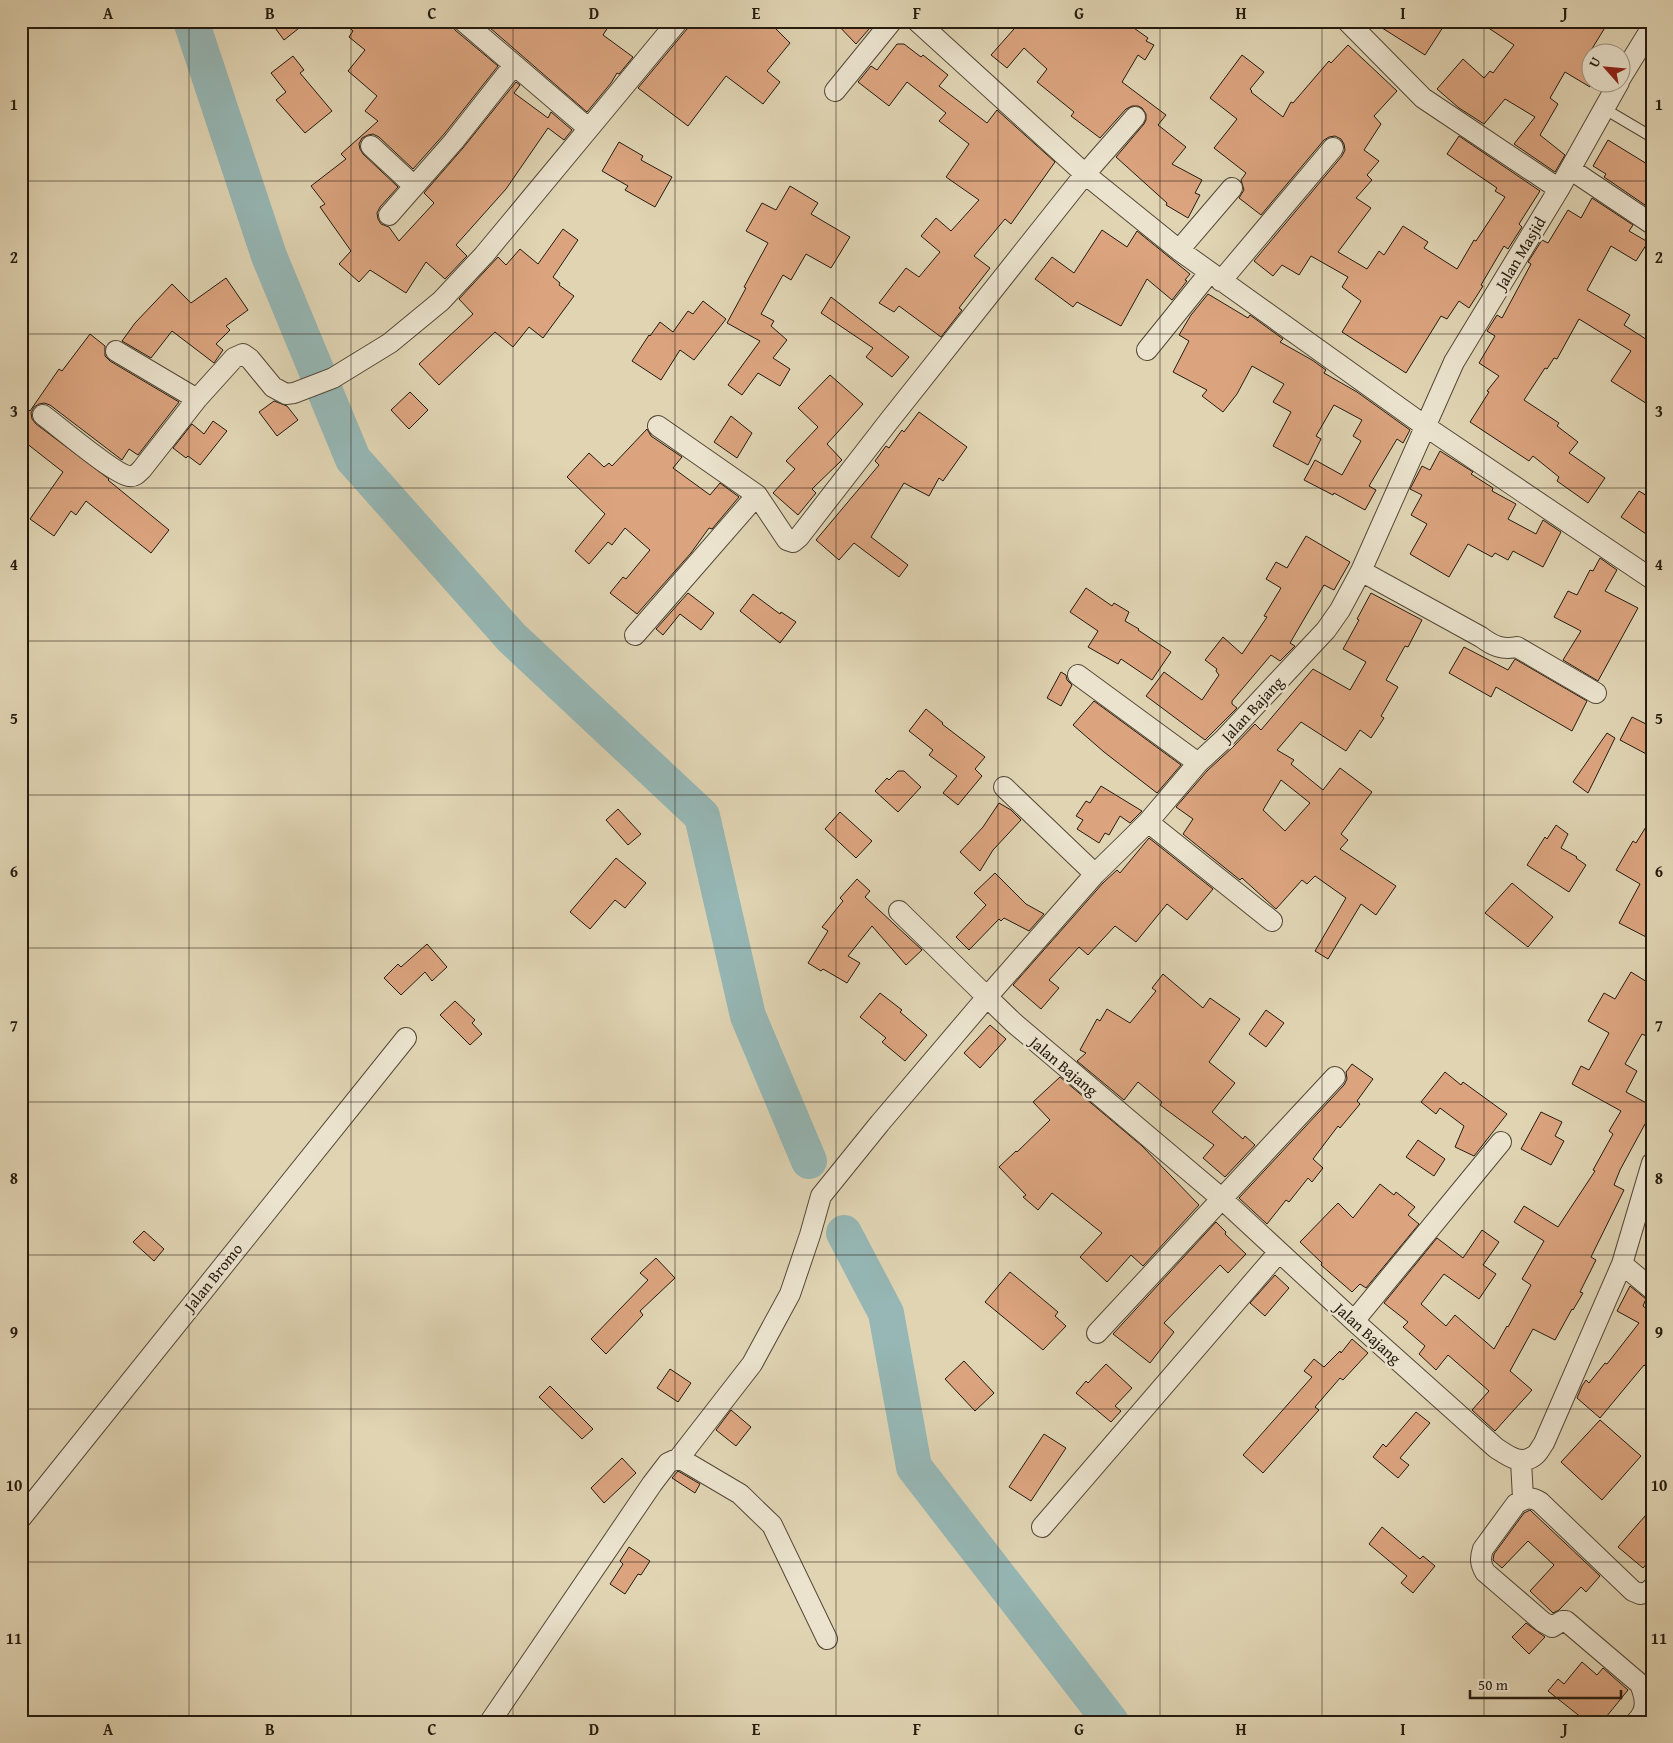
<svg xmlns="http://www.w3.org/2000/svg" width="1673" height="1743" font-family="'Gentium Book Plus',serif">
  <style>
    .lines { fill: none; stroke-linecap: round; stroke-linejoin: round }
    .river { stroke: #96b7b5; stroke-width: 36 }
    .building { fill: #dba47f; stroke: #251b0e; fill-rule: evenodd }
    .service-casing { stroke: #544937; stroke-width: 12 }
    .minor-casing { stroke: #544937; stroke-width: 22 }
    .service { stroke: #ebe3ce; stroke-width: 10 }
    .minor { stroke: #ebe3ce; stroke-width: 20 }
    .grid { fill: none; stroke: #251b0e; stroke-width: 1; stroke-opacity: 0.55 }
    .labels { text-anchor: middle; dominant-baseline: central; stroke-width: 5; stroke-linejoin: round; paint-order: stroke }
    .street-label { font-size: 16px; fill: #251b0e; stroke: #ebe3ce }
    .neatline { fill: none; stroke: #251b0e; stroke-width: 2 }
    .grid-label { font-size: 16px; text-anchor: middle; font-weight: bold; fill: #251b0e }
  </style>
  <rect width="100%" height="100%" fill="#e0d4b3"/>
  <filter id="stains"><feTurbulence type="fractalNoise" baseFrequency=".004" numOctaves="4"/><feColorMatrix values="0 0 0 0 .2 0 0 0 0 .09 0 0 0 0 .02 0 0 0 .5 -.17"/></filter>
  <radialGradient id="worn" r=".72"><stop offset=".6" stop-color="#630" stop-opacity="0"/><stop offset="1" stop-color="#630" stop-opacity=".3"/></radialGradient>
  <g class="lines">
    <path class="river" d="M191 21 269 256 353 459 512 638 702 816 748 1016 809 1161
      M844 1233 886 1313 914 1467 1111 1722"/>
  </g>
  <path class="building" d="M270 21H308L284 40Z
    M342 21H451L455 30 498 66 445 133 413 169 379 137 373 134 368 135 362 138 359 144 360 149 363 154 398 187 380 207 377 213 378 219 381 224 389 227 399 241 434 203 424 193 463 148 516 82 520 85 514 93 548 118 551 112 572 130 564 140 548 128 506 189 456 245 467 256 445 279 426 262 406 293 370 270 359 282 339 264 351 251 320 207 325 204 311 186 346 159 341 154 378 121 365 111 377 96 348 71 365 50 349 37 353 31Z
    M482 21H612L603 35 633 57 619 74 617 73 611 83 587 112Z
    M690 21H768L790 43 767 71 780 82 763 104 726 76 688 126 638 88 687 29Z
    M834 21H876L856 44Z
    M1021 21H1081L1093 28 1097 21H1124L1148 38 1146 41 1154 45 1145 60 1138 55 1122 82 1166 115 1158 125 1186 147 1172 164 1202 180 1195 193 1200 195 1188 218 1166 205 1167 203 1116 157 1144 124 1146 120V114L1142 108 1138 106H1132L1126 109 1100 138 1071 116 1074 112 1037 82 1047 69 1024 48 1007 68 991 55Z
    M1371 21H1447L1425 55Z
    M1478 21H1609L1590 52V87L1565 72 1550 98 1558 104 1540 135 1565 155 1555 172 1514 144 1535 117 1505 99 1484 124 1459 108 1437 89 1463 59 1484 78 1490 71 1493 73 1514 45Z
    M897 44H904L921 57 923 55 948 75 939 86 987 123 997 110 1055 162 1011 224 1005 219 974 256 990 268 959 308 962 310 941 337 899 306 894 312 879 303 906 268 919 277 940 252 921 236 936 218 951 231 979 200 946 177 969 144 939 121 946 113 907 82 889 106 858 82 871 66 877 70Z
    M1348 45 1397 91 1374 116 1381 124 1364 150 1379 161 1367 175 1372 180 1356 198 1371 208 1338 252 1367 269 1379 251 1384 255 1403 226 1428 242 1424 248 1457 269 1474 240 1476 241 1505 197 1495 191 1497 188 1447 154 1459 136 1540 191 1519 224 1522 227 1508 249 1504 246 1481 285 1483 286 1469 308 1459 301 1447 319 1441 316 1406 373 1342 332 1361 301 1342 287 1348 277 1311 256 1299 275 1282 265 1273 276 1254 261 1342 156 1345 150 1344 144 1341 139 1335 136 1329 137 1324 140 1261 215 1239 198 1244 190 1241 180 1246 173 1214 148 1237 119 1210 98 1242 55 1264 72 1250 89 1252 91 1251 92 1283 117 1291 102 1293 103 1329 61 1331 63Z
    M293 56 304 70 300 73 332 111 305 133 276 100 286 92 271 73Z
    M1608 140 1652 167V193L1645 205 1604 177 1606 174 1593 166Z
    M619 142 643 156 641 160 672 177 655 207 625 190 628 186 602 171Z
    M790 186 818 203 811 214 850 237 831 268 806 254 791 280 783 275 761 314 774 321 771 326 787 340 773 358 790 369 780 386 758 373 742 395 728 385 760 341 727 323 746 288 744 287 768 243 746 231 762 203 776 210Z
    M1592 198 1633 225 1629 231 1648 242 1636 261 1611 246 1587 290 1630 315 1624 325 1652 343V407L1611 381 1631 351 1579 319 1557 359 1554 358 1547 369 1545 368 1524 400 1559 423 1557 426 1578 442 1569 453 1605 478 1588 503 1557 481 1559 477 1533 456 1529 461 1470 422 1489 392 1487 391 1499 376 1479 363 1495 336 1487 331 1497 315 1502 318 1531 264 1528 262 1542 240 1548 243 1568 210 1581 218Z
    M563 229 578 240 553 277 560 283 559 285 574 296 543 338 529 327 513 347 495 332 439 385 419 364 473 314 459 299 498 257 506 265 520 249 538 264Z
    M1102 230 1127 247 1137 231 1190 274 1185 280 1187 281 1172 300 1147 279 1121 326 1077 302 1073 307 1035 279 1052 257 1074 273Z
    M226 278 248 310 226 326 230 330 216 344 223 350 214 363 172 331 151 358 122 341 135 323 172 284 191 303Z
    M1208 294 1248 318 1250 315 1283 339 1280 342 1312 360 1326 370 1324 373 1357 392 1410 430 1403 443 1397 439 1369 486 1376 490 1365 510 1334 493 1333 495 1304 480 1315 460 1342 475 1361 441 1353 436 1362 420 1334 405 1316 436 1321 439 1308 465 1273 446 1291 412 1273 402 1284 384 1252 366 1237 394 1223 412 1202 396 1207 390 1173 372 1189 341 1179 335 1191 315Z
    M831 297 909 357 892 377 866 357 873 348 821 313Z
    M703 301 726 319 694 360 680 350 661 380 632 361 649 335 650 336 660 322 673 332 688 311 693 314Z
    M90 334 105 346V356L110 361 179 402 138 455 129 449 122 460 50 405 44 403 39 404 34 407 31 413 32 419 36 424 109 479 108 480 169 530 151 553 86 501 76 515 71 511 54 536 30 519 63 472 21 439V404L30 411 59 369 62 371Z
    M830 375 863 404 827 444 842 460 812 489 816 493 798 515 773 493 795 469 786 461 818 427 798 408Z
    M410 392 428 410 409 429 391 410Z
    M274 401 287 406 298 420 277 436 259 412Z
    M919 412 967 447 943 481 939 478 929 496 904 483 871 537 908 565 899 577 854 543 839 560 816 540 879 465 875 461 886 446 889 448 902 430 904 432Z
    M731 416 752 433 737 458 714 442Z
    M213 421 227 431 200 465 188 456 186 458 173 448 192 424 204 434Z
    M647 429 651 436 682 457 673 468 710 495 720 483 739 497 712 529 709 528 691 553 637 614 610 593 623 577 626 579 650 550 625 528 612 545 608 542 589 564 575 551 605 514 567 477 589 453 604 467 609 463 612 466Z
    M1440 451 1473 472 1471 474 1493 488 1492 491 1516 504 1508 519 1536 534 1543 520 1561 532 1543 567 1513 551 1508 560 1495 553 1492 557 1468 544 1449 577 1410 554 1427 524 1411 515 1422 495 1410 489 1422 466 1430 470Z
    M1639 491 1652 499V538L1621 517Z
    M1306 536 1350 562 1334 590 1324 585 1290 643 1295 646 1280 661 1271 655 1232 701V704L1237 708 1205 740 1146 696 1164 672 1202 700 1219 675 1216 671 1217 669 1205 660 1223 637 1242 654 1267 617 1264 616 1281 588 1266 579 1276 562 1287 568Z
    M1600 558 1617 570 1605 591 1638 608 1598 681 1563 660 1581 631 1554 617 1568 591 1577 595 1590 570 1593 571Z
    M1086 588 1112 606 1114 603 1129 612 1125 621 1139 629 1138 630 1171 652 1152 680 1121 659 1118 664 1088 647 1098 631 1070 612Z
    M688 593 714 613 701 630 680 614 663 635 656 629Z
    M1371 593 1422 620 1408 647 1405 646 1386 680 1398 687 1381 716 1384 718 1371 738 1360 730 1346 751 1301 722 1277 750 1294 760 1291 764 1323 790 1340 768 1372 792 1341 834 1348 840 1340 849 1396 886 1376 915 1361 904 1328 959 1315 951 1346 898 1315 876 1307 884 1302 880 1276 909 1242 878 1240 880 1183 834 1193 819 1176 807 1207 771 1233 747 1255 724 1261 730 1313 669 1350 690 1366 662 1343 649 1359 620 1357 619ZM1281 780 1310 803 1285 831 1263 810Z
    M753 594 780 614 781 612 796 622 780 643 740 611Z
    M1464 647 1508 670 1515 659 1587 701 1572 731 1496 687 1491 697 1449 673Z
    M1061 672 1066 675 1067 680 1072 685 1061 706 1047 698Z
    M1094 701 1181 765 1157 793 1104 752 1073 725Z
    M926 709 943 723 942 724 985 757 975 769 982 776 958 805 943 793 957 776 929 755 933 750 909 731Z
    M1632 717 1652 727V757L1620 740Z
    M1607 733 1615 738 1588 793 1573 782Z
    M898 771H904L921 787 898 812 875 791 887 778 889 780Z
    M1101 786 1142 811 1130 823 1120 816 1109 835 1105 833 1099 843 1077 829 1083 820 1076 816 1086 801 1090 803Z
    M999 803 1011 810 1021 820 993 850 980 871 960 852 983 827Z
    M618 809 641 834 628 845 606 820Z
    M840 812 872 841 856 858 825 829Z
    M1652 817V940L1619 923 1640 884 1616 870 1633 841 1636 843Z
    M1556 825 1568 834 1561 848 1577 857 1576 858 1586 865 1569 892 1527 865 1545 837 1547 839Z
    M1149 838 1213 889 1187 920 1167 904 1136 942 1115 926 1088 955 1079 947 1049 980 1059 988 1041 1009 1013 985 1103 883 1117 870 1120 873Z
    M616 858 646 883 625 908 615 900 590 929 570 912Z
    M995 873 1026 904 1044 914 1029 931 1004 918 1001 921 999 919 969 950 956 937 986 905 974 893Z
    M857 879 870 891 865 897 922 950 906 965 872 926 848 956 860 963 847 983 823 969 821 971 808 963 828 931 822 927 843 901 840 898Z
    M1512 883 1553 917 1528 947 1485 913Z
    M427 944 447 967 432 981 425 972 401 995 384 978 398 964 401 967Z
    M1631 972 1652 985V1039L1642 1034 1625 1064 1637 1071 1626 1092 1652 1106V1128L1645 1124 1620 1170 1614 1185 1624 1190 1591 1257 1596 1260 1580 1292 1583 1293 1573 1310 1572 1309 1555 1340 1533 1329 1510 1371 1532 1390 1495 1431 1472 1410 1489 1391 1448 1355 1436 1370 1419 1354 1425 1346 1403 1327 1408 1322 1384 1303 1437 1238 1463 1258 1482 1230 1499 1242 1483 1265 1496 1274 1479 1299 1444 1274 1421 1304 1446 1326 1455 1315 1494 1349 1507 1326 1508 1327 1531 1285 1522 1279 1544 1241 1514 1222 1524 1206 1558 1227 1595 1171 1593 1170 1613 1134 1609 1131 1621 1111 1572 1084 1581 1066 1589 1070 1609 1033 1588 1021 1604 993 1615 999Z
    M1163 974 1203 1008 1210 998 1240 1019 1209 1062 1235 1083 1212 1112 1243 1139 1245 1136 1255 1145 1225 1177 1203 1158 1214 1145 1160 1105 1162 1102 1138 1082 1124 1100 1077 1061 1086 1053 1080 1050 1097 1019 1100 1021 1107 1009 1130 1023 1156 991 1152 988Z
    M880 993 902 1010 900 1012 927 1035 905 1061 882 1042 886 1038 860 1017Z
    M455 1001 475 1020 472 1023 482 1034 470 1045 440 1015Z
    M1266 1010 1284 1023 1266 1047 1249 1034Z
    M990 1025 1006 1039 980 1068 964 1053Z
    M1352 1064 1373 1079 1357 1101 1360 1104 1340 1128 1338 1126 1313 1159 1323 1168 1312 1182 1308 1178 1289 1202 1286 1200 1267 1224 1239 1198 1344 1085 1347 1079 1346 1072Z
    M1445 1072 1461 1085 1463 1082 1507 1114 1474 1156 1455 1147 1464 1126 1440 1108 1436 1114 1421 1102Z
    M1060 1077 1142 1146 1199 1205 1143 1266 1131 1255 1107 1282 1080 1257 1102 1233 1052 1193 1038 1210 1023 1197 1026 1195 999 1167 1016 1151 1017 1152 1050 1120 1033 1102Z
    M1541 1112 1562 1122 1555 1136 1564 1141 1551 1165 1521 1149Z
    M1418 1140 1445 1159 1434 1176 1406 1157Z
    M1380 1184 1394 1195 1396 1192 1415 1207 1408 1215 1419 1224 1366 1288 1360 1284 1352 1292 1321 1265 1322 1263 1300 1242 1338 1203 1353 1218Z
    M1216 1222 1226 1232 1225 1234 1246 1254 1228 1273 1220 1265 1164 1323 1174 1332 1150 1363 1113 1334Z
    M144 1231 164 1249 154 1261 133 1242Z
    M656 1258 675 1278 640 1311 643 1315 606 1354 591 1339 648 1280 640 1273Z
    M1010 1272 1058 1312 1055 1316 1066 1326 1043 1350 985 1302Z
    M1275 1275 1289 1288 1265 1316 1250 1303Z
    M1630 1286 1646 1299 1643 1306 1649 1311 1652 1307V1372L1644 1365 1600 1418 1577 1398 1582 1386 1586 1380 1589 1383 1605 1363 1607 1364 1639 1323 1617 1311Z
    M1352 1339 1368 1353 1343 1380 1340 1378 1315 1407 1319 1410 1263 1473 1243 1455 1312 1377 1304 1371 1314 1359 1324 1367 1340 1351 1341 1353Z
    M964 1361 994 1393 975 1411 945 1379Z
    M1106 1364 1132 1388 1115 1406 1121 1411 1111 1422 1076 1393 1086 1381 1088 1383Z
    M670 1369 691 1383 678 1402 657 1388Z
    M550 1386 593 1429 582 1439 539 1397Z
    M731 1410 751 1427 736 1446 716 1430Z
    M1416 1412 1430 1423 1400 1458 1409 1465 1398 1478 1373 1457 1383 1444 1386 1447Z
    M1600 1420 1641 1456 1602 1500 1561 1462Z
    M1044 1434 1066 1448 1031 1501 1009 1487Z
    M622 1458 636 1473 604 1503 591 1488Z
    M678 1471 700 1484 695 1493 672 1478Z
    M1652 1508V1558L1643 1568 1618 1547Z
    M1530 1510 1600 1576 1586 1592 1581 1587 1559 1610 1553 1613 1530 1591 1554 1565 1528 1541 1502 1568 1493 1560 1494 1554 1524 1513Z
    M1382 1527 1420 1559 1423 1556 1435 1566 1413 1593 1401 1583 1407 1576 1369 1544Z
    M629 1547 650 1561 641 1575 638 1574 625 1594 610 1584 623 1564 620 1561Z
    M1526 1623 1545 1637 1529 1654 1512 1637Z
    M1582 1662 1597 1675 1603 1668 1628 1690 1602 1722H1587L1548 1691 1558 1679 1564 1684Z"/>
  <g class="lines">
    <defs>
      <path id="service" d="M1603 108 1652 137"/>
      <path id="minor" d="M463 21 588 128
        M917 21 1085 174 1179 250 1425 426 1652 579
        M1347 21 1423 98 1559 189
        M1620 79 1652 27
        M1619 82 1559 189 1454 362 1361 571 1340 610 1326 630 1224 739 1198 763 1148 822 1095 874 987 997 1014 1023 1221 1198 1354 1321 1496 1448C1507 1455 1520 1466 1534 1456 1538 1454 1541 1447 1544 1443L1622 1264
        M835 91 892 21
        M371 146 414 186
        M1570 169 1652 224
        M389 215 454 141 514 65
        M1179 250 1232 188
        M1221 281 1333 148
        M1147 350 1210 272
        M116 351 197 399
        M43 415C58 426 114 474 129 476 135 477 138 473 142 469L197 399 234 358 243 354 250 359 273 387 286 394 294 393 333 378 390 343 441 301 484 255 678 21
        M658 426 757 495 787 540 793 542 799 537 889 421 1085 174 1135 117
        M1361 571 1481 637C1493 646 1502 650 1517 647L1596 693
        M635 635 757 495
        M1078 675 1198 763
        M1004 787 1095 874
        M1148 822 1272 921
        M1652 1163 1622 1264 1652 1289
        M1354 1321 1501 1142
        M1097 1333 1335 1077
        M679 1458 752 1364 790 1294 810 1235 821 1196 880 1123 987 997 899 911
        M1521 1461 1523 1498
        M21 1518 406 1038
        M1042 1527 1279 1252
        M490 1722 652 1484 668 1463 679 1458 740 1494 772 1525 827 1639
        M1636 1722C1648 1710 1646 1699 1640 1684L1566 1621H1562L1552 1627 1543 1622 1485 1572C1480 1563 1480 1558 1483 1549L1516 1504C1524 1498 1531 1496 1540 1502L1633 1591 1640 1594 1648 1592 1652 1588"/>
    </defs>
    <use href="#service" class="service-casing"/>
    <use href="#minor" class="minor-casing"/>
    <use href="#service" class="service"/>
    <use href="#minor" class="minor"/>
  </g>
  <path class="grid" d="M189 21V1722M351 21V1722M513 21V1722M675 21V1722M836 21V1722M998 21V1722M1160 21V1722M1322 21V1722M1484 21V1722M21 181H1652M21 334H1652M21 488H1652M21 641H1652M21 795H1652M21 948H1652M21 1102H1652M21 1255H1652M21 1409H1652M21 1562H1652"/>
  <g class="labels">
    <g class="street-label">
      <text transform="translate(1520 253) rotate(-59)">Jalan Masjid</text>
      <text transform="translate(1252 709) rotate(-47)">Jalan Bajang</text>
      <text transform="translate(1064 1066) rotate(40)">Jalan Bajang</text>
      <text transform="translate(213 1277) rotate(-51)">Jalan Bromo</text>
      <text transform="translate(1368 1333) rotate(42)">Jalan Bajang</text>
    </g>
  </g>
  <rect width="1673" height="1743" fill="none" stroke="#e0d4b3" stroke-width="55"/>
  <g transform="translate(1606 68) rotate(297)"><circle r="24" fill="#ebe3ce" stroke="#9c9381"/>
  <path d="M0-4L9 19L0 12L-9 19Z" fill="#8f2418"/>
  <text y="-8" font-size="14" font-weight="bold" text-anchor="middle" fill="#251b0e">U</text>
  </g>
  <path d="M1470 1690v8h151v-8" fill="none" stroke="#251b0e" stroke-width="2.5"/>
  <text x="1478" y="1690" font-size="15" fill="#251b0e" stroke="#ebe3ce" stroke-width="4" paint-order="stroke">50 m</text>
  <rect x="28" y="28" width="1618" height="1688" class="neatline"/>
  <g class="grid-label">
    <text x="108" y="19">A</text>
    <text x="270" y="19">B</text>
    <text x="432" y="19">C</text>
    <text x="594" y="19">D</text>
    <text x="756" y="19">E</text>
    <text x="917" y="19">F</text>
    <text x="1079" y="19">G</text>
    <text x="1241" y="19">H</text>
    <text x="1403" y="19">I</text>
    <text x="1565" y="19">J</text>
    <text x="14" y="110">1</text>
    <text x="1659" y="110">1</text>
    <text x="14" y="263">2</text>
    <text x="1659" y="263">2</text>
    <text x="14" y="417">3</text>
    <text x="1659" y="417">3</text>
    <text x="14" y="570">4</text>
    <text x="1659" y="570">4</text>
    <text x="14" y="724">5</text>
    <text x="1659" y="724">5</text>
    <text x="14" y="877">6</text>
    <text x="1659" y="877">6</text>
    <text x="14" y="1031">7</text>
    <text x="1659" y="1031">7</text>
    <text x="14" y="1184">8</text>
    <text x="1659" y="1184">8</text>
    <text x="14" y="1338">9</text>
    <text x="1659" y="1338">9</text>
    <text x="14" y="1491">10</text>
    <text x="1659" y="1491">10</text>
    <text x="14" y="1644">11</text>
    <text x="1659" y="1644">11</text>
    <text x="108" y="1735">A</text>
    <text x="270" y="1735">B</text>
    <text x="432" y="1735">C</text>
    <text x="594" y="1735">D</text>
    <text x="756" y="1735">E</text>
    <text x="917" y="1735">F</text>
    <text x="1079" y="1735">G</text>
    <text x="1241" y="1735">H</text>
    <text x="1403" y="1735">I</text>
    <text x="1565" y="1735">J</text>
  </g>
  <rect width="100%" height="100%" filter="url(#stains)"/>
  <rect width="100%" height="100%" fill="url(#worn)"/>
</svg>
